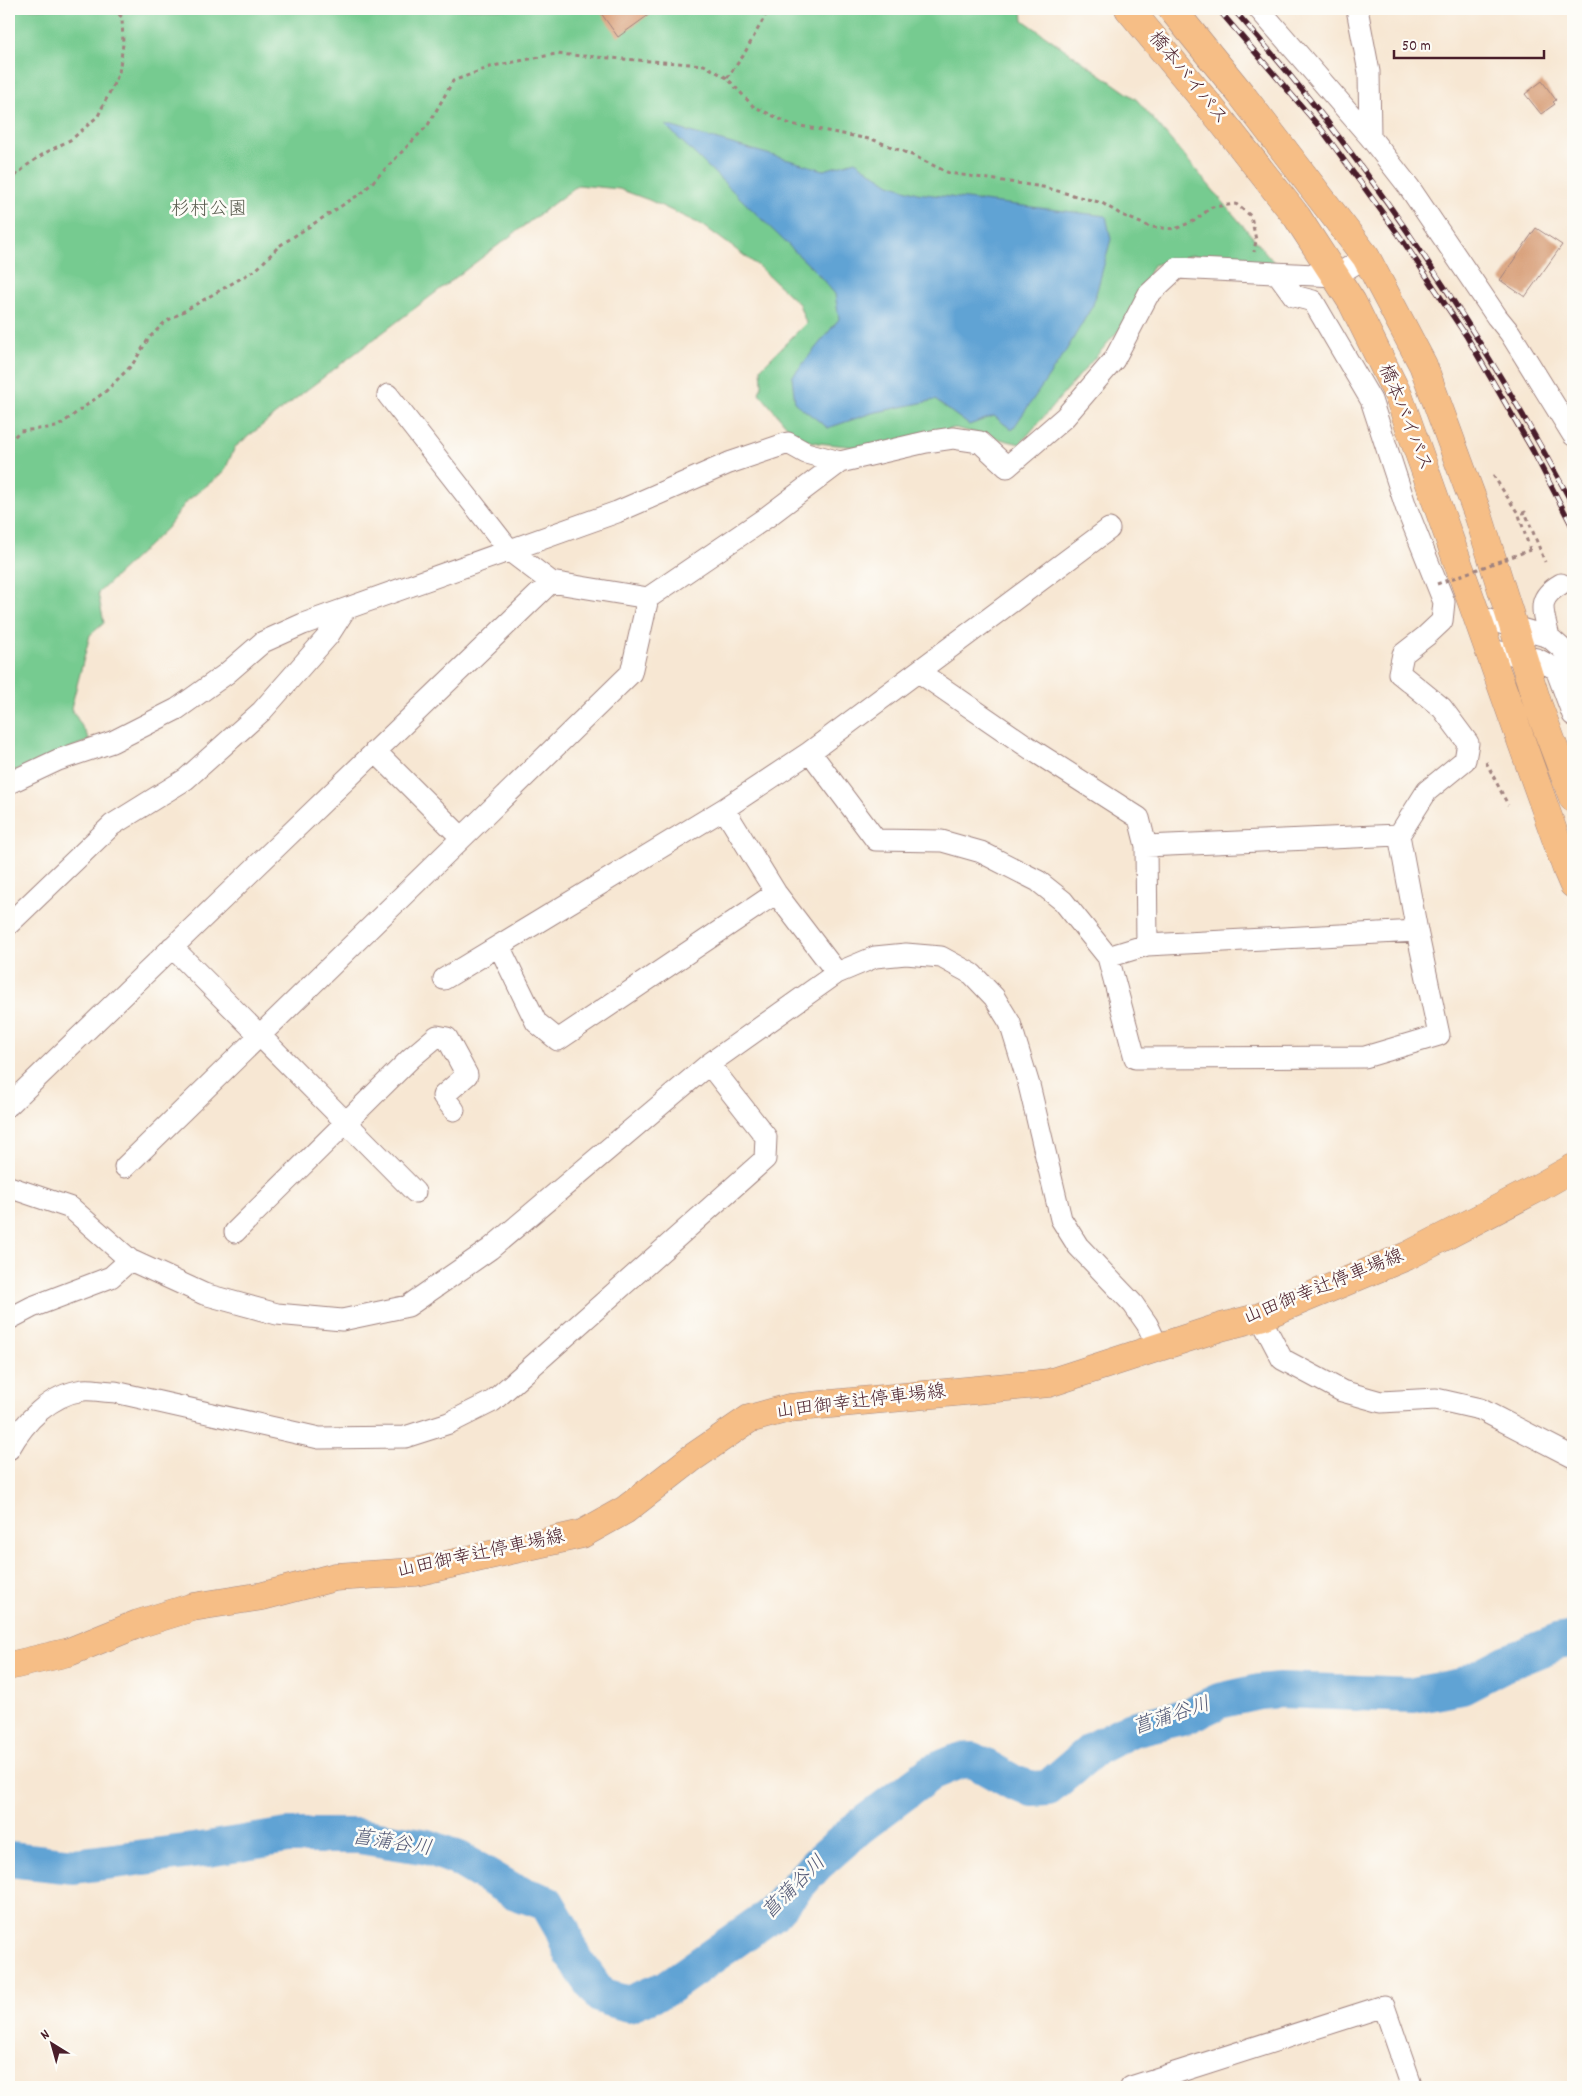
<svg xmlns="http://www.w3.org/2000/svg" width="1582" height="2096" font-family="Dekko,'Klee One',sans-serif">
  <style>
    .green { fill: #76cb90; stroke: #60755e }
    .water { fill: #60a3d4; stroke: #556180 }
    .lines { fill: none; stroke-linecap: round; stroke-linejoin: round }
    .river { stroke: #60a3d4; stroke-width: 36 }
    .building { fill: #d4956c }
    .minor-casing { stroke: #a0837f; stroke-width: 23 }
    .major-casing { stroke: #a0837f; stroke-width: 29 }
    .highway-casing { stroke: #a0837f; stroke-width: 29 }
    .path { stroke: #a0837f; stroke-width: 3; stroke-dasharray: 4 4; stroke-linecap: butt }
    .minor { stroke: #fff; stroke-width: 21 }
    .major { stroke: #f6be86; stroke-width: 28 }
    .highway { stroke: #f6be86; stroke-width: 28 }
    .rail-casing { stroke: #4a1f2b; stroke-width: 5.5 }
    .rail { stroke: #fdfcf7; stroke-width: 4; stroke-dasharray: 11; stroke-linecap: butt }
    .path-bridge { stroke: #a0837f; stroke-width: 3; stroke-dasharray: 4 4; stroke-linecap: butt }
    .labels { text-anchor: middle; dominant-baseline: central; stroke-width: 5; stroke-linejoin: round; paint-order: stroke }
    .street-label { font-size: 19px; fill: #4a1f2b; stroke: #fdfcf7 }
    .park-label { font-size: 19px; fill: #595b4e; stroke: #fdfcf7 }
    .water-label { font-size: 20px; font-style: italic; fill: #545a77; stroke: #fdfcf7 }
  </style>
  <rect width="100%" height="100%" fill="#fdfcf7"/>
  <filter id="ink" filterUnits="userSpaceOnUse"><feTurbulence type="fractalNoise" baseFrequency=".02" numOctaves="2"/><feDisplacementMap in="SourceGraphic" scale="10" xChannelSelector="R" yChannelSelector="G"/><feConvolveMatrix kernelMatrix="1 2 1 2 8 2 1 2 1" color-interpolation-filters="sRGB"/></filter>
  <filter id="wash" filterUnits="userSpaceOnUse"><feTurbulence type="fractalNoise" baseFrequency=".0096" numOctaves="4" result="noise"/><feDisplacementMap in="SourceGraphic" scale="20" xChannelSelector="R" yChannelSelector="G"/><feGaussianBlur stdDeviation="1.12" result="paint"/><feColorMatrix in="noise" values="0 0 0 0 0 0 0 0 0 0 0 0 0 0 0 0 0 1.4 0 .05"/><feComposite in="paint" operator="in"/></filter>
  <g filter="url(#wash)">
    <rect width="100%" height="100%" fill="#f7e7d3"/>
    <path class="green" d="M9 9H1022L1023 20 1137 100 1277 266 1191 255 1153 265 1125 323 1020 444 955 428 866 448 818 443 797 438 759 393 762 385 761 368 806 323 799 304 757 265 704 226 649 200 619 189 578 185 304 392 235 447 224 472 187 501 167 528 98 593 104 623 90 635 71 708 90 740 9 773Z"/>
    <path class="water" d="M665 125 824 170 855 161 890 184 917 193 1106 216 1111 239 1093 305 1064 354 1012 430 994 416 969 425 935 400 872 413 828 428 795 403 792 377 839 319 835 294 816 272Z"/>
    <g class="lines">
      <path class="river" d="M9 1859 74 1866 208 1849 287 1836H359L428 1847 459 1859 513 1891 547 1903 562 1929 573 1956 601 1996 628 2004 667 1988 772 1914 817 1864 858 1828 932 1772 959 1761 973 1760 1014 1783 1032 1789 1048 1788 1095 1748 1132 1729 1187 1716 1219 1701 1259 1692 1280 1690 1413 1695 1462 1686 1506 1663 1558 1642 1573 1639"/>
    </g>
    <g id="blocks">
      <path class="building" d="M598 9H657L618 37Z
        M1542 81 1556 100 1553 102 1555 104 1541 114 1525 94Z
        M1536 228 1562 245 1525 297 1500 280Z"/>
    </g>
  </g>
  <g filter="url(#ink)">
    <use href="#blocks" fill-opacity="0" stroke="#a0837f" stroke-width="1"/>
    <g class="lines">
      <defs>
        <path id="minor" d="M1259 9 1370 137 1409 187 1497 317 1510 333 1573 435
          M1357 9 1369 72 1370 137
          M388 395 510 551 551 582 648 598
          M1476 616 1549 637 1568 654 1573 664
          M1549 637C1543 611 1535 599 1561 584
          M1490 650 1537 659 1556 669 1573 715
          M919 672 1031 749 1139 818 1146 846 1147 945
          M375 751 461 837
          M810 752 876 840 942 841 981 852 1038 881 1063 901 1108 957 1135 1058 1365 1057 1439 1035 1417 931 1399 835 1427 791 1465 760 1468 743 1442 708 1399 673 1403 654 1426 636 1442 621 1444 602 1406 507 1371 400 1313 301 1294 296 1278 274
          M9 783 58 760 112 742 177 709 226 674 263 642 303 624 617 512 729 463 788 443 806 453 840 462
          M724 809 776 893 837 973
          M1146 846 1399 835
          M9 924 112 825 186 779 262 711 328 636 344 611
          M499 946 536 1022 558 1040 776 893
          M172 947 415 1192
          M1108 957 1147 945 1417 931
          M444 979 724 809 810 752 1109 529
          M9 1105 551 582
          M125 1167 631 673 648 598 767 517 840 462 926 442 953 438 980 442 1007 467 1065 417 1114 360 1148 295 1177 268 1335 276 1366 257
          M9 1187 71 1208 130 1260 204 1294 277 1314 342 1320 408 1306 490 1249 709 1064 837 973 875 957 906 954 941 957 972 974 994 997 1010 1023 1029 1085 1061 1219 1078 1246 1133 1304 1147 1324 1158 1347
          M235 1232 411 1058 437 1036 447 1038 467 1075 443 1096 454 1110
          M1260 1317 1282 1359 1342 1391 1381 1402 1436 1399 1480 1409 1573 1457
          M9 1319 32 1307 111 1277 130 1260
          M9 1449C25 1421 50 1395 83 1390 93 1389 105 1392 115 1392L319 1438 405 1437 449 1423 493 1401 765 1159 766 1137 709 1064
          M1131 2087 1384 2006 1412 2087"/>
        <path id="major" d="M9 1666 69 1652 138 1624 193 1607 263 1596 335 1577 415 1572 582 1534 625 1510 692 1458 749 1419 789 1408 1049 1383 1221 1327 1260 1317 1407 1256 1536 1189 1573 1168"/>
        <path id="highway" d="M1129 9 1220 119 1297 217 1352 302 1399 397 1567 870 1573 884
          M1172 9 1241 94 1366 257 1423 365 1479 517 1538 705 1573 798"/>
      </defs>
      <use href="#minor" class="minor-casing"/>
      <use href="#major" class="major-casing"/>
      <use href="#highway" class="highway-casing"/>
      <path class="path" d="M727 78 743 56 769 9
        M9 182 26 166 45 153 72 139 98 116 119 73 123 44 122 17 113 9
        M9 270 11 275 9 307
        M9 442 20 431 57 427 106 391 132 365 149 338 165 322 257 269 279 246 363 192 428 125 453 81 493 66 556 54 704 65 727 78 753 106 790 124 874 140 912 155 949 173 1043 187 1102 203 1122 215 1150 227 1175 229 1194 221 1212 207 1236 204 1251 216 1256 240 1254 252
        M1493 475 1519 515
        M1530 550 1519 515 1525 512 1545 562
        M1486 762 1508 805"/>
      <use href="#minor" class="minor"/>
      <use href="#major" class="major"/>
      <use href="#highway" class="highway"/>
      <defs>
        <path id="rail" d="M1218 9 1322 130 1401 238 1467 337 1533 451 1573 528
          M1233 9C1368 159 1478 328 1573 505"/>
      </defs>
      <use href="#rail" class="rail-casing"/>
      <use href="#rail" class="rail"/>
      <path class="path-bridge" d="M1437 584 1530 550"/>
    </g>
  </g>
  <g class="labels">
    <g class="street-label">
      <text transform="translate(1187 79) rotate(51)">橋本バイパス</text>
      <text transform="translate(1404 418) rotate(68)">橋本バイパス</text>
      <text transform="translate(1324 1288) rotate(-22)">山田御幸辻停車場線</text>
      <text transform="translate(861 1403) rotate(-7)">山田御幸辻停車場線</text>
      <text transform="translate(481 1555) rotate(-12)">山田御幸辻停車場線</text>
    </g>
    <g class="park-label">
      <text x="209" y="210">杉村公園</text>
    </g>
    <g class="water-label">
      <text transform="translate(1172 1717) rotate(-18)">菖蒲谷川</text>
      <text transform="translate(392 1844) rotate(9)">菖蒲谷川</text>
      <text transform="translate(795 1888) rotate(-45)">菖蒲谷川</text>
    </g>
  </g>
  <rect width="1582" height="2096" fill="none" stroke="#fdfcf7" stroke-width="30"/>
  <g transform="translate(52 2044) rotate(323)" stroke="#fdfcf7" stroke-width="4" paint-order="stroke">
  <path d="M0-4L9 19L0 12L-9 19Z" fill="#4a1f2b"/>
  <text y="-8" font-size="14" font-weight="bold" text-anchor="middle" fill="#4a1f2b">N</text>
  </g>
  <path d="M1394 50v8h150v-8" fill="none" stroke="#4a1f2b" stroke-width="2.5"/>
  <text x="1402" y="50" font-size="15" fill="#4a1f2b" stroke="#fdfcf7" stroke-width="4" paint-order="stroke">50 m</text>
</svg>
